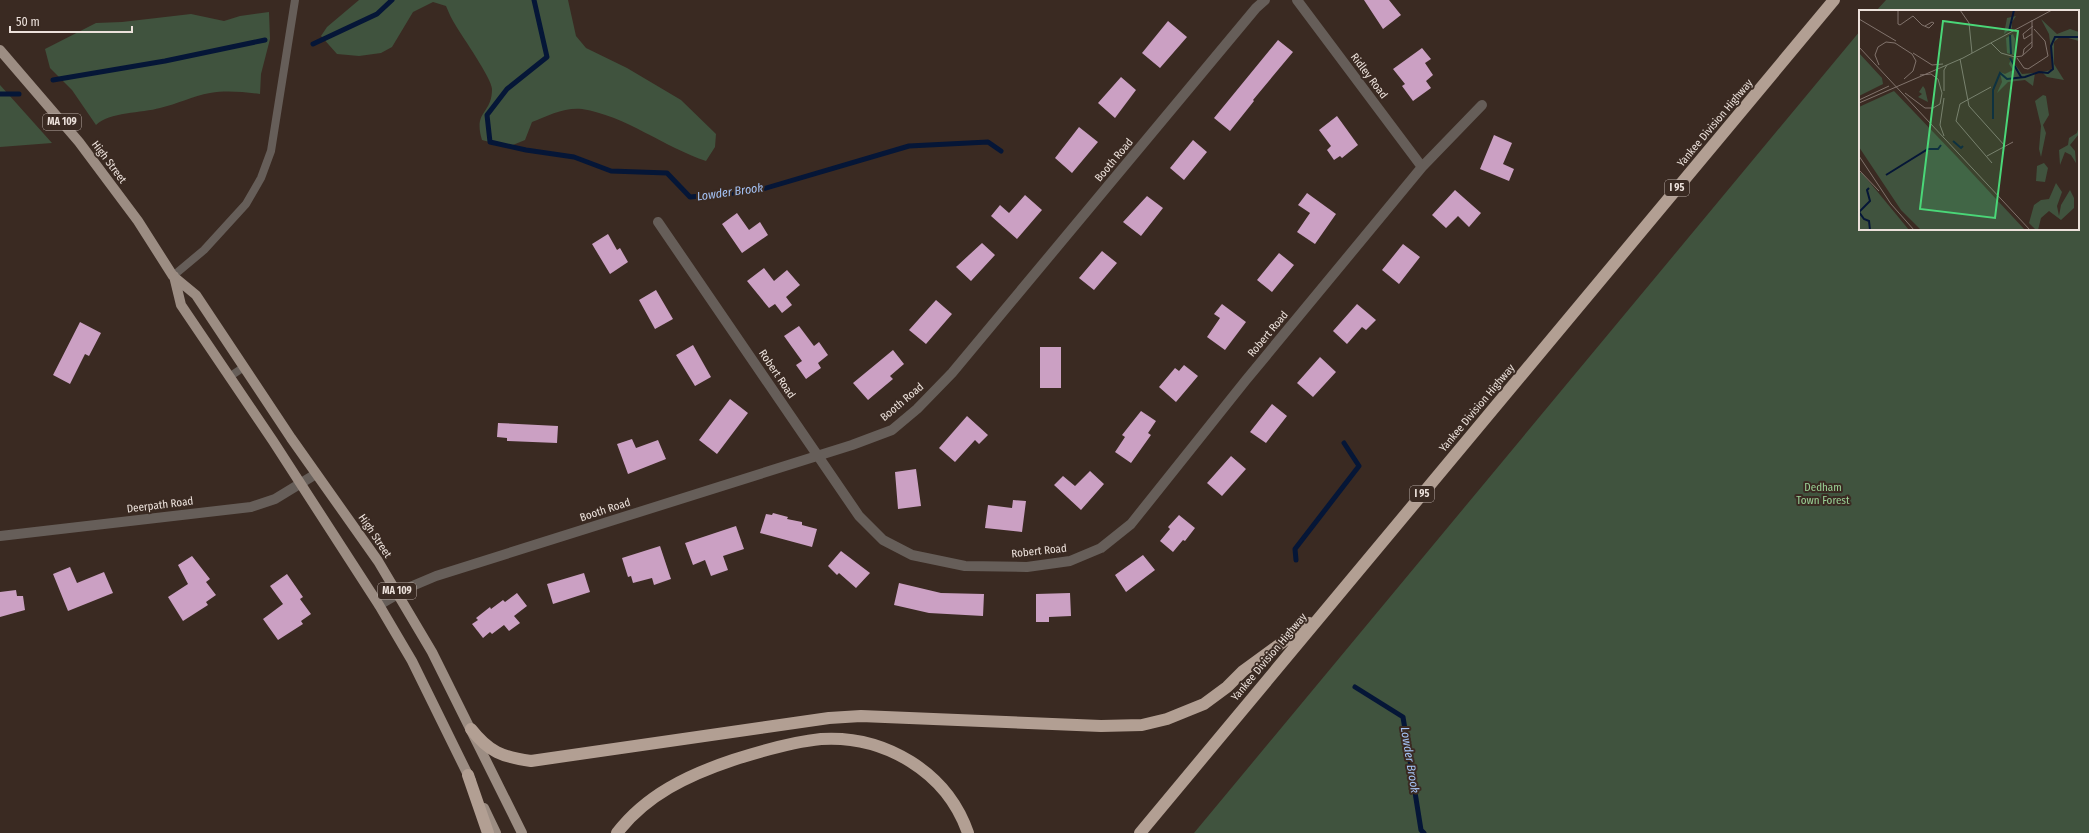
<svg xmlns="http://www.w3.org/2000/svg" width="2089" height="833" font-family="'Fira Sans Condensed',sans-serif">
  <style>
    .green { fill: #40533e }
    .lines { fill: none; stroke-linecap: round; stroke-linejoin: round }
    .stream { stroke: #051637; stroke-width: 5 }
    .building { fill: #cba0c3 }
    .service { stroke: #665e59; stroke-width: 8 }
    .minor { stroke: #665e59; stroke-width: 10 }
    .primary { stroke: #9c8d83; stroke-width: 10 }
    .motorway { stroke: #b29f93; stroke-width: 12 }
    .labels { text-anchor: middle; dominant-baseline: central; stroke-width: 4; stroke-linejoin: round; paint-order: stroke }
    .shield { fill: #3a2a22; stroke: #b7aaa4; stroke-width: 1 }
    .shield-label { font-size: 10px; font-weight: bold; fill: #ece1db }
    .street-label { font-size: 11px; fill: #ece1db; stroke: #3a2a22 }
    .park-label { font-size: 11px; fill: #9ad196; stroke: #3a2a22 }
    .water-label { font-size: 12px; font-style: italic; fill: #a5c3f6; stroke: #3a2a22 }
    .inset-river { fill: none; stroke: #051637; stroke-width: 2 }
    .inset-road { fill: none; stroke: #81736c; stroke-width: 1 }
    .view { fill: #4ad778; fill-opacity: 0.15; stroke: #4ad778; stroke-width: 2 }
    .inset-edge { fill: none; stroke: #ece1db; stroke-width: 2 }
  </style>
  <rect width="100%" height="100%" fill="#3a2a22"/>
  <path class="green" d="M359 0H568L576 36 586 48 627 68 681 100 716 134 715 147 706 161C664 147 626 116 582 109 565 107 547 116 532 122L525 140 508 147 482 140C473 110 492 115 492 89 492 79 462 36 456 26 452 20 449 13 446 6L433 2 413 12 392 47 381 53 359 56 337 54 321 36 327 27Z
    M1886 0H2089V833H1194L1860 31V229H2078V11H1876Z
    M269 12 270 39 261 74 260 94C243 92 227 90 210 93 193 96 177 104 160 108 142 113 109 112 96 125L72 90 50 68 45 49 96 23 122 22 191 14 224 21 240 16Z
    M0 85 52 143 0 147Z"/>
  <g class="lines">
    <path class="stream" d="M534 0 547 57 507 89 487 115 490 142 526 150 574 157 611 171 667 173 690 197 756 191 909 146 988 142 1001 151
      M313 44 377 14 392 0
      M53 80 165 61 265 40
      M0 94H19
      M1296 560 1295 549 1359 466 1344 443
      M1355 687 1403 717 1421 830 1424 833"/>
  </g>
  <path class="building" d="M1364 0H1389L1401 15 1383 29Z
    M1168 21 1187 37 1160 68 1142 53Z
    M1278 40 1293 52 1253 100 1254 101 1230 131 1214 118Z
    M1422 48 1431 59 1425 63 1433 75 1426 81 1431 88 1413 101 1402 86 1405 84 1393 69Z
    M1121 77 1136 90 1115 118 1098 103Z
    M1337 116 1358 145 1342 158 1340 156 1334 160 1327 150 1331 146 1319 130Z
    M1079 127 1098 142 1072 173 1055 158Z
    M1494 135 1512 143 1503 164 1514 169 1509 181 1480 169Z
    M1193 140 1207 152 1184 180 1170 168Z
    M1455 190 1481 213 1469 227 1458 216 1446 228 1432 215Z
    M1307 193 1336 214 1315 244 1297 232 1310 213 1298 205Z
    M1025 195 1042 210 1017 239 991 216 1000 205 1009 213Z
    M1147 196 1163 208 1141 236 1123 222Z
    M737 213 749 230 760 222 768 235 742 253 722 224Z
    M608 234 617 250 620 248 628 262 610 274 592 244Z
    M982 243 995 255 971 281 956 267Z
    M1403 244 1420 257 1399 284 1382 270Z
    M1102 251 1117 263 1094 290 1079 278Z
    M1279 253 1294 265 1272 292 1257 280Z
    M764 268 774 281 787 270 800 285 786 297 792 305 782 313 775 304 769 308 747 281Z
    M656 290 673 319 655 329 639 300Z
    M936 300 952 314 926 344 909 330Z
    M1222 304 1246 322 1225 350 1207 337 1220 318 1214 314Z
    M1357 304 1376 320 1366 330 1362 327 1347 344 1333 331Z
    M80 322 101 333 89 356 85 354 70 384 53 375Z
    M799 326 814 346 819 342 828 355 818 363 821 368 806 379 796 365 802 361 784 336Z
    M693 345 711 377 695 386 676 355Z
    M1040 347H1061V388H1040Z
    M893 350 904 364 890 376 893 379 868 400 853 383Z
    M1320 357 1336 372 1313 397 1297 383Z
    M1184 365 1198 376 1176 402 1159 387 1175 368 1179 371Z
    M730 399 748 413 717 454 699 440Z
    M1272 404 1287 416 1266 443 1250 432Z
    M1141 411 1156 421 1148 433 1151 435 1131 463 1115 452 1125 437 1122 435Z
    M967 416 988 435 979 444 975 440 955 462 939 448Z
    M498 423 558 426 557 443 507 441V438L497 437Z
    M632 439 636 448 658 440 666 459 628 474 617 444Z
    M1231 456 1246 469 1222 496 1207 483Z
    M916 469 921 506 898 509 895 472Z
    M1090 471 1104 484 1081 510 1054 485 1063 476 1075 486Z
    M1013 500 1026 501 1022 532 985 528 988 505 1012 508Z
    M773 513 788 517 787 519 802 522V525L817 529 812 547 760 533 766 514 772 515Z
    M1179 515 1195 528 1185 541 1183 540 1173 552 1160 541 1170 529 1168 527Z
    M736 526 744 549 723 556 728 570 711 576 705 560 693 565 685 543Z
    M660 546 671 579 654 585 652 578 633 583 631 576 628 577 622 558Z
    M841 551 870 573 856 588 839 573 837 575 828 566Z
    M1143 555 1155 570 1126 592 1115 575Z
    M192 556 210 579 206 582 216 595 206 602 208 605 183 621 168 597 188 584 178 565Z
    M70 567 77 583 104 572 113 593 68 611 53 574Z
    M584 573 590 592 553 604 547 584Z
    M287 574 303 597 300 599 311 614 301 621 303 624 278 640 263 619 283 604 270 586Z
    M899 583 941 593 984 594 983 616 929 613 894 605Z
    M16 590 17 596H23L25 610 0 617V592Z
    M517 593 527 606 514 616 520 623 509 631 504 625 492 634 490 632 483 638 472 624 478 620 476 618 490 607 491 609 503 600 505 602Z
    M1070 593 1071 616 1049 617V622H1036V594Z"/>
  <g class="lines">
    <path class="service" d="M173 276 204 250 246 204 261 178 271 151 295 0
      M229 377 244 367"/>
    <path class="minor" d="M1297 0 1422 167
      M658 222 859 516 883 540 912 555 965 566 1027 567 1070 561 1101 548 1131 524 1246 380 1422 167 1482 105
      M0 536 251 507 275 499 316 474
      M379 605 410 587 436 576 852 445 892 430 917 409 952 373 1256 8 1265 0"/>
    <path class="primary" d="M0 50 79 142 138 221 173 276 196 295 291 438 378 561 432 652 522 833
      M174 276 181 305 273 441 379 605 412 661 471 781
      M484 808 496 833"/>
    <path class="motorway" d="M471 729C489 752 502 757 531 761L829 718 861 716 1101 726 1142 725 1167 719 1204 704 1227 687 1243 671 1309 623
      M468 775 488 833
      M617 833C646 795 688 775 733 760 761 751 791 742 821 739 885 735 947 772 968 833
      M1140 833 1834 0"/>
  </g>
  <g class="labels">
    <g class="shield">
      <rect x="43" y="114" width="38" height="16" rx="3"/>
      <rect x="1665" y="180" width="24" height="16" rx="3"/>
      <rect x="1410" y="486" width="24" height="16" rx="3"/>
      <rect x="378" y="583" width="38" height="16" rx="3"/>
    </g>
    <g class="shield-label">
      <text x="62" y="122">MA 109</text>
      <text x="1677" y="188">I 95</text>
      <text x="1422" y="494">I 95</text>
      <text x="397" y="591">MA 109</text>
    </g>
    <g class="street-label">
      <text transform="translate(1369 76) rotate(53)">Ridley Road</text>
      <text transform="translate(1715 123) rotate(-50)">Yankee Division Highway</text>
      <text transform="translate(1114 160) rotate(-50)">Booth Road</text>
      <text transform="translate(109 162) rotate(53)">High Street</text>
      <text transform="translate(1268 334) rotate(-50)">Robert Road</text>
      <text transform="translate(777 374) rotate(56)">Robert Road</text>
      <text transform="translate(902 402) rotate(-40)">Booth Road</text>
      <text transform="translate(1477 408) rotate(-50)">Yankee Division Highway</text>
      <text transform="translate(160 505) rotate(-7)">Deerpath Road</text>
      <text transform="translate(605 510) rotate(-18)">Booth Road</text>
      <text transform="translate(375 536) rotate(56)">High Street</text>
      <text transform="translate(1039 551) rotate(-6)">Robert Road</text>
      <text transform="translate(1269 657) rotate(-50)">Yankee Division Highway</text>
    </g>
    <g class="park-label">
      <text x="1823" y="487">Dedham<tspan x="1823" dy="13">Town Forest</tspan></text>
    </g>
    <g class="water-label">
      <text transform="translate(730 192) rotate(-8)">Lowder Brook</text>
      <text transform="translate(1410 760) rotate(81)">Lowder Brook</text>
    </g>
  </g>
  <g transform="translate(1859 10)">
    <rect width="220" height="220" fill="#3a2a22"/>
    <path d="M157 6 153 12V18L145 24 148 8ZM182 9 198 24 211 19 220 22V31L202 26 195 32V54L205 70 188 67 183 62 192 60 194 56 190 24ZM154 24 156 29 155 45 148 43 147 28ZM0 43 23 68 24 74 0 86ZM152 49 163 64 176 63 174 76 166 70 149 72 138 83 143 72 141 62 146 64 154 60 150 54ZM64 76 66 79 69 92 59 87 63 84 60 82ZM35 81 98 147 166 220H62L42 200 0 137V97ZM184 85 187 86 190 105 184 115 187 123 182 147 180 139 182 116 176 91ZM220 116V124L211 135 216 141 217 153 212 145 206 142 201 155 200 140 209 135 210 128 218 123ZM185 153 189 158 186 172 177 171 178 156ZM0 163H3L50 220H0ZM197 173 203 182 198 196 200 206 202 195 211 180 215 188V198L202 210 190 201 182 208 179 220H177L170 213 175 195 182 190 190 189Z" fill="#40533e"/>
    <path class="inset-river" d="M150 21 155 0M151 25 152 44M151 48 162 67M134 109V80L141 63 148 69 166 67 180 62 189 63 194 59 192 36 196 27H220M94 131 102 138 104 136M27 165 69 139H79L82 135M10 178 8 180 11 191 0 202 5 209 10 211 11 220"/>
    <path class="inset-road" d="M39 0V14L41 15 54 6 63 15 70 18 75 13 73 12 66 16M101 0 110 13 113 43M0 9 37 31M173 24 165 29 164 24 174 16M132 33 142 43 156 47 163 46 173 37V10M0 37 171 220M54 43 73 55 84 54M164 45 165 39 173 32M158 48 165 58 169 59 189 46 186 31 175 19M101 49 110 96 146 136M20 55 16 45 19 37 27 32 36 33 53 44 57 51 54 61 45 69M132 77 101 94 97 111 133 153M85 81V60L88 55M46 83 66 98H74L81 94 83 83 79 69 72 64 61 65M85 88 81 115 85 126M0 90 30 76M0 93 104 48 193 0M0 146 32 194 55 220M128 146 154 132M0 160 20 181"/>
    <path class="view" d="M84 11 159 21 136 208 61 199Z"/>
    <rect width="220" height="220" class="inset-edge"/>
  </g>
  <path d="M10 26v6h122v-6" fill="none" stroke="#ece1db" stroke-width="2"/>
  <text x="16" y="26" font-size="12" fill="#ece1db" stroke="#3a2a22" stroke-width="3" paint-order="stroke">50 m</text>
</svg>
